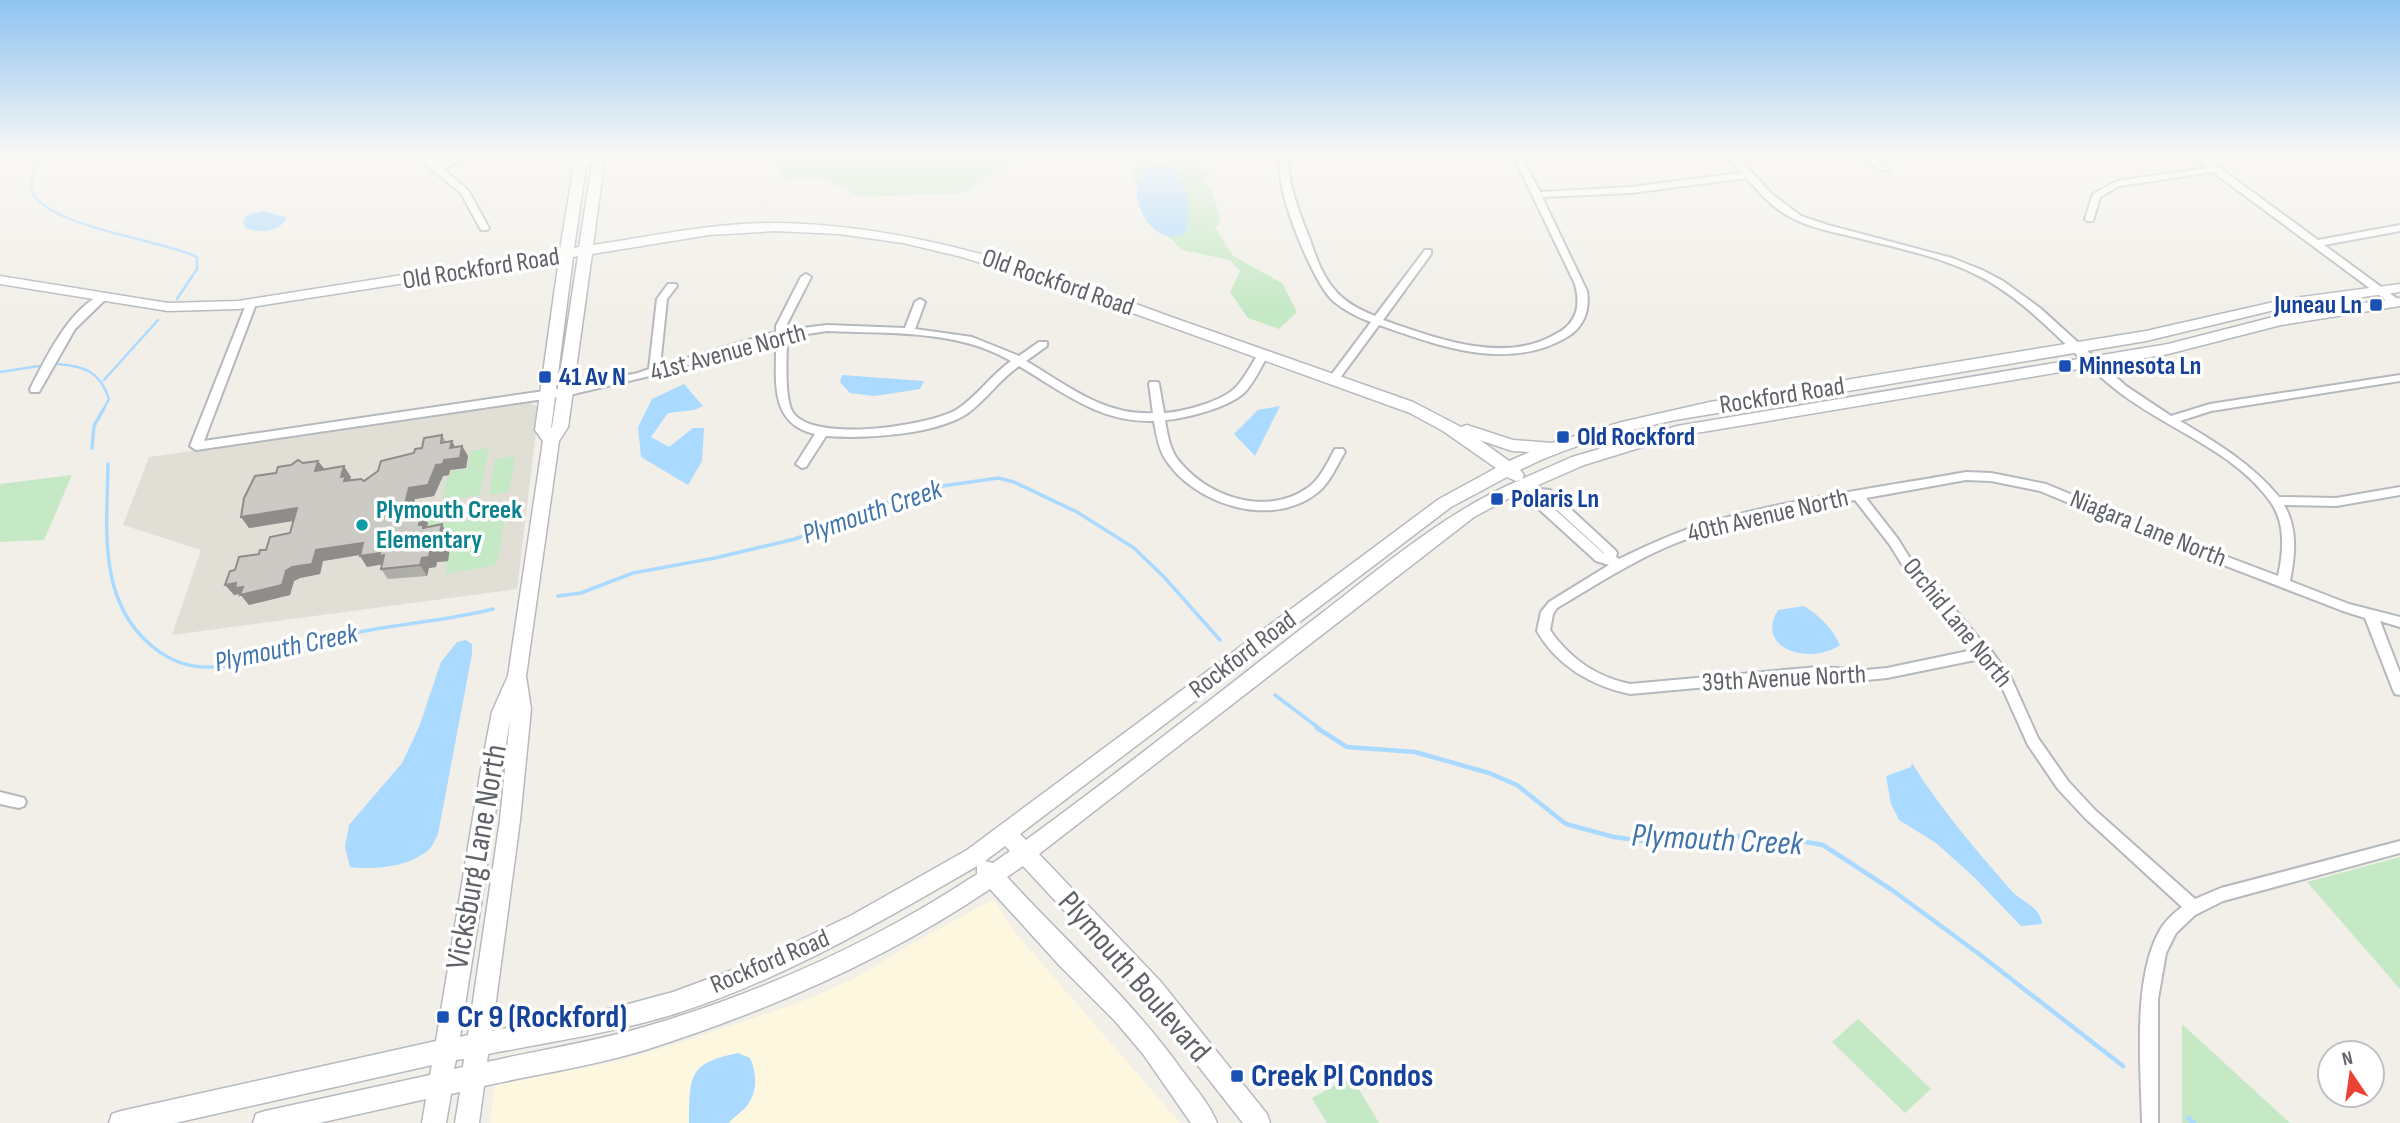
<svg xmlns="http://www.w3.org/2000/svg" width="2400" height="1123" font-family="'Sofia Sans Condensed',sans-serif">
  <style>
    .commercial { fill: #fef7e0 }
    .education { fill: #e1ded6 }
    .green { fill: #c5e8c5 }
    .water { fill: #aadaff }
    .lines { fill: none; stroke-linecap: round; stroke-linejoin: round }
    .stream-far2 { stroke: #aadaff; stroke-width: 2.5 }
    .stream-far1 { stroke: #aadaff; stroke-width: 3.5 }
    .stream { stroke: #aadaff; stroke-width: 4.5 }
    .street-casing { stroke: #b5b8bc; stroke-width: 4 }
    .secondary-casing { stroke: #b6babf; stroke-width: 3 }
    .street { fill: #fff; fill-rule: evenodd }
    .secondary { fill: #fff; fill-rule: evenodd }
    .wall { fill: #afaea9 }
    .shaded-wall { fill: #8f8d8a }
    .building { fill: #cccac5; stroke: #8f8d8a; stroke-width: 2 }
    .transit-dot { fill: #1a4fb4; stroke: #fff; stroke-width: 2.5 }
    .culture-dot { fill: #0f9aa8; stroke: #fff; stroke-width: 2.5 }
    .labels { text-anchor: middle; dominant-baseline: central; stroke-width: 7; stroke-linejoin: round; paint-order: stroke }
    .street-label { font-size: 26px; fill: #5f6368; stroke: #fff }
    .transit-label { font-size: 26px; font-weight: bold; fill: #164399; stroke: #fff; text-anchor: start }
    .culture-label { font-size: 26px; font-weight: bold; fill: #0d838f; stroke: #fff; text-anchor: start }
    .water-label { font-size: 28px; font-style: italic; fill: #4174aa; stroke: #fff }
    .near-street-label { font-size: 32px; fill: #5f6368; stroke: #fff }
    .near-transit-label { font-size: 32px; font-weight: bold; fill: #164399; stroke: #fff; text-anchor: start }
    .near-water-label { font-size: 33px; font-style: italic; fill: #4174aa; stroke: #fff }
  </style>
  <rect width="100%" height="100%" fill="#f1efe8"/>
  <path class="commercial" d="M994 899 1013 930 1180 1123H490L495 1085 613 1062 677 1044 806 1000 859 976 913 943Z"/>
  <path class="education" d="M529 403 539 407 517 589 172 635 201 550 123 525 149 457Z"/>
  <path class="green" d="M777 155H1028L961 193 861 197 820 178 783 180Z
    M1137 155H1203L1197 162 1210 173 1202 182 1211 188 1221 221 1215 228 1233 256 1282 283 1297 312 1279 329 1248 318 1230 292 1240 271 1230 260 1182 250 1155 223 1132 176Z
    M489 448 480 495 442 501 447 476 451 475 452 471 467 469 471 451Z
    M515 456 509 492 489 495 495 459Z
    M72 475 44 540 0 542V484Z
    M507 502 498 561 493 566 445 574 450 548 409 526 413 510 445 505 441 524 485 517 487 505Z
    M2400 857V989L2307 882Z
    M1858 1019 1931 1089 1905 1113 1832 1042Z
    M2182 1025H2183L2290 1123H2182Z
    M1351 1076 1379 1123H1327L1312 1098Z"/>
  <path class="water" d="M1153 165C1157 166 1166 165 1170 166 1187 174 1193 219 1185 234 1180 235 1173 237 1168 236 1148 233 1132 201 1138 182 1141 174 1146 170 1153 165Z
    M262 211 287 217C280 233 260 233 245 228L243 221 247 215Z
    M842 375 924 381 920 389 875 396 850 393 840 382Z
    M684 384 703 406 694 410 668 413 651 437 669 447 693 428H704L702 461 688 485 641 457 638 427 652 399Z
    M1280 406 1255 456 1234 434 1258 410Z
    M1804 606C1820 616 1832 628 1840 645 1810 666 1754 649 1778 610Z
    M466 640 472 644V654L438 834C435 840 432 848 426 852 406 867 374 870 350 867L345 847 349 825 402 763 419 727 441 662 457 642Z
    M1912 763C1940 808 1975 849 2010 889 2020 902 2040 905 2042 924L2021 926 1974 877 1936 843 1899 820 1891 804 1886 776 1911 767Z
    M738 1053 750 1058C757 1073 758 1093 746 1107 741 1113 734 1116 729 1123H689C690 1077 687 1063 738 1053Z"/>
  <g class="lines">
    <path class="stream-far2" d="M44 155C38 165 28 179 32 191 46 227 160 239 197 257V269L177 299
      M57 364C84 366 100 371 109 399L102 412
      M0 372 39 366
      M104 380 158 320"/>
    <path class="stream-far1" d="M92 448 94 426 103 410
      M108 464C107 528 97 602 153 647 170 661 190 668 212 667 253 666 292 648 331 638 384 624 439 623 493 609
      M558 596 581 593 633 573 715 558 795 539 922 489 998 478 1014 482 1077 512 1134 548 1164 577 1220 640
      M1275 695 1320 729"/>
    <path class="stream" d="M1317 728 1347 747 1415 752 1489 773 1517 785 1566 824 1614 837 1644 841 1732 836 1789 839 1823 845 1892 890 1979 954 2123 1066
      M2188 1118 2194 1123"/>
    <defs>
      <path id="street" d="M417 155H426L438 165 460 155H472L443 169 468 190 489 228 487 230H481L461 193 435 172 432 171Z
        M1280 155H1288C1288 187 1299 211 1310 240 1316 257 1322 275 1334 289 1344 302 1360 310 1375 316L1425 250H1431V254L1383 320C1436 338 1504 365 1556 334 1577 323 1581 306 1575 284L1513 155H1521L1540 192 1631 187 1742 173 1726 155H1735L1772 194 1801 216 1828 225 1952 258 1982 270 2003 281 2040 308 2126 386 2171 416 2210 404 2400 375V381L2211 411 2180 421C2217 443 2252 464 2279 497L2336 498 2400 487V495L2336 506 2284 505C2298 529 2295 555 2290 581L2349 604 2400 617V627L2380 621 2400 673V695L2395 694 2393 690 2365 618 2343 611 2156 539 2040 491 1991 481 1966 480 1866 498 1898 539 1914 565 1947 600 1987 648 1990 649 2011 678 2038 738 2068 781 2095 810 2195 899 2221 888 2400 841V853L2223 901 2195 915 2176 933 2166 953 2158 999V1123H2142C2141 1068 2132 979 2160 930 2165 921 2174 913 2182 907L2085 818 2058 789 2028 745 2001 685 1980 659 1887 678 1866 680 1818 677 1630 694C1592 686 1557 666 1537 631L1541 612 1549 602 1609 565 1596 561 1530 501 1528 498 1531 493 1521 483 1527 479 1541 489 1550 490 1615 550 1617 553 1616 557 1619 559C1646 546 1674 533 1703 524 1788 499 1878 488 1966 472L1991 473 2046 484 2164 533 2278 576C2283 553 2286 526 2272 504 2236 451 2168 430 2119 392 2070 354 2033 303 1977 275 1937 255 1892 247 1850 236 1828 231 1804 226 1785 214 1770 205 1758 191 1746 178L1631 193 1542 197 1587 291C1590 310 1584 327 1567 337 1508 372 1439 346 1379 325L1337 382H1329L1328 380 1329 378 1371 322C1357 317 1344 310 1333 301 1314 283 1287 214 1282 187 1280 177 1279 166 1280 155ZM1541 497H1543L1604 553H1603ZM1855 500 1890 545 1906 571 1939 606 1973 650 1887 668 1866 670 1818 667 1630 684C1597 677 1569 658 1550 630L1553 614 1557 608C1596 585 1634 560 1676 543 1733 521 1794 511 1855 500Z
        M1859 155H1869L1890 169 1883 171Z
        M2192 155H2202L2318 240 2400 225V231L2324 245 2399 300V304H2391L2213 172 2119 186 2100 197 2093 221H2087L2085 219 2093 194 2117 181 2207 168Z
        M806 274 811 277 786 326V330L827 325 905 328 915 302 920 299 925 302 915 329 972 337 1019 356 1039 342H1047V346L1026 361C1067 385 1104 416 1153 413L1149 384 1150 382H1158L1159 384 1164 413C1184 412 1224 401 1237 386 1246 376 1252 363 1259 353H1267L1268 355C1261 367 1254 383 1244 393 1229 407 1185 419 1165 420 1167 432 1169 446 1176 457 1204 496 1264 517 1306 489 1320 480 1327 463 1335 449H1343L1345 452C1337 465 1330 483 1317 493 1272 529 1193 505 1164 457 1158 446 1156 433 1154 421 1100 423 1063 392 1019 366 1000 379 987 399 968 413 936 435 863 439 826 436L806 467 802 468 796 464 815 434C767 423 777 378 776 338L658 374 565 396 196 450 190 446 247 302 251 301 256 304 204 441 565 388 638 373 649 369 657 299 668 284H676L677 286 667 299 660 366 776 332V326L801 277ZM827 331C888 334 957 329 1011 361 991 375 976 398 956 410 929 426 810 444 792 411 784 395 787 356 787 337Z
        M103 294 108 297 75 329 39 392H31L30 389C46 358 69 308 103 294Z
        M0 792 24 798 26 802 24 806 19 808 0 804Z"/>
      <path id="secondary" d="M582 155H598L604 164 593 245C654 236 716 222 777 223 917 225 1048 272 1177 319 1256 347 1334 374 1413 402L1461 427 1467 425 1513 440 1552 443 1622 422 1710 402 2146 331 2287 299 2400 284V292L2287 307 2146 341 1675 420C1621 432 1569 445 1520 470L1524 475 1522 479 1572 457 1677 426 2168 344 2281 315 2400 298V306L2281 325 2168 354 1678 436 1584 465 1513 496 1474 517 1039 854 1161 982 1267 1114 1270 1123H1243L1145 998 1023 866 1007 877C1067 942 1133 1001 1184 1073 1196 1089 1210 1105 1217 1123H1191L1143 1054 1115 1021 1060 966 990 889C885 960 765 1012 645 1050 593 1066 537 1074 484 1086L479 1123H455L460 1092 451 1094 446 1123H422L426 1099 319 1123H253L256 1114 265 1111 430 1075 432 1065 175 1123H109L112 1114 121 1111 436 1041 481 769 492 712 508 676 543 441 535 430 559 259 238 309 168 311 0 284V276L168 303 238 301 560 250 574 165ZM590 162 592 164 579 247 574 248 586 166ZM775 231 839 234 903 243 962 257 1083 295 1410 413 1443 431 1496 468 1439 499 967 850 852 915 757 961 673 992 614 1008 492 1031 520 820 531 709 526 676 559 441 568 427 592 254 709 235ZM578 256 552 427 551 428 573 257ZM1480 440 1512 451 1530 452 1509 461ZM1507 477 1516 481 1520 480C1445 512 1382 567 1318 616 1221 691 1125 768 1026 840L1020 834 1451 507ZM510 719 500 820 468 1035 460 1037ZM1005 846 1010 851 993 863 985 861ZM977 866V874C876 941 761 993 644 1027 593 1042 539 1050 487 1062L488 1054C550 1042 611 1033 671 1015 780 981 879 923 977 866ZM464 1059 463 1067 454 1069 456 1060Z"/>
    </defs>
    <use href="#street" class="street-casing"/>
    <use href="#secondary" class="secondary-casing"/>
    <use href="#street" class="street"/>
    <use href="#secondary" class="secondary"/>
  </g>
  <path class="wall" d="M442 435 446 442 455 447 462 446 468 456 466 468 450 470 449 475 443 476 434 496 415 499 412 514 428 523 427 527 448 535 447 542 450 547 448 561 437 562 436 567 429 568 427 576 388 579 381 569 382 564 367 567 360 555 323 561 320 574 300 578 294 581 290 595 249 605 240 594 234 595 235 570 290 533 293 521 249 528 241 517 276 473 303 463 318 461 324 469 351 477 350 480 364 481 414 453Z"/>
  <path class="shaded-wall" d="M452 441 458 452 462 446 468 456 466 468 450 470 449 475 443 476 434 496 415 499 409 526 402 516 409 488 444 460 450 448Z
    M318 461 326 471H315Z
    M344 466 351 477 349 482 353 487 341 477Z
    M297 508 305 519 249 528 241 517Z
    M421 513 428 523 426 530 419 525Z
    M442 524 448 535 447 542 450 547 448 561 437 562 436 567 429 568 427 576 420 565 422 558 430 552 439 537Z
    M363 543 371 553 323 561 320 574 300 578 294 581 290 595 249 605 240 594 234 595 225 585 286 571 316 550Z
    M380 553 384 555V564L367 567 360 556Z"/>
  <path class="building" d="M442 435 441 443 452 441 450 448 462 446 460 458 444 460 443 464 436 465 428 485 409 488 402 516 421 513 419 525H423V528L442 524 439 537H444L441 550 430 552 429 557 422 558 420 565 381 569 384 555 379 556 380 553 360 556 363 543 316 550 312 564 292 567 286 571 282 585 240 595 243 587 235 588 236 583 225 585 230 571 235 570 239 557 259 554 260 550H266L270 537 290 533 297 508 241 517 244 498 255 476 276 473 278 467 291 465 298 460 303 463 318 461 315 471 344 466 341 477 346 476 344 481 361 479 364 481 378 471 381 461 414 453 415 449 422 448 424 438Z"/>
  <linearGradient id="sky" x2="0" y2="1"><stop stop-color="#8fc3f1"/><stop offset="0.5" stop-color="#f9f8f5"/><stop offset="1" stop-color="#f9f8f5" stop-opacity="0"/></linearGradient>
  <rect width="2400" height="312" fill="url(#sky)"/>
  <g class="transit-dot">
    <rect x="2369" y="298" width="14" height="14" rx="3.5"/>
    <rect x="2058" y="359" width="14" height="14" rx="3.5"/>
    <rect x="538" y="370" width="14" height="14" rx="3.5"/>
    <rect x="1556" y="430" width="14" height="14" rx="3.5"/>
    <rect x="1490" y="492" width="14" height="14" rx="3.5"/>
    <rect x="436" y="1010" width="14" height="14" rx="3.5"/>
    <rect x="1230" y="1069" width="14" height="14" rx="3.5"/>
  </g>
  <circle class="culture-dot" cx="362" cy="525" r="7"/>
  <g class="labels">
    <g class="street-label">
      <text transform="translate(481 269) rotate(-9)">Old Rockford Road</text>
      <text transform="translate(1058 283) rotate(19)">Old Rockford Road</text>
      <text transform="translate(728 353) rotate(-15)">41st Avenue North</text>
      <text transform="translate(1782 396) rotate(-9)">Rockford Road</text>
      <text transform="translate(1768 516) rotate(-13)">40th Avenue North</text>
      <text transform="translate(2148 529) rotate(22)">Niagara Lane North</text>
      <text transform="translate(1957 623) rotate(51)">Orchid Lane North</text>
      <text transform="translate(1243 655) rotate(-37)">Rockford Road</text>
      <text transform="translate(1784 679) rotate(-3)">39th Avenue North</text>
      <text transform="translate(770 962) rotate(-23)">Rockford Road</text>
    </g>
    <g class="transit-label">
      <text x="2362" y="305" text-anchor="end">Juneau Ln</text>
      <text x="2079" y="366">Minnesota Ln</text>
      <text x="559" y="377">41 Av N</text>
      <text x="1577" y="437">Old Rockford</text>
      <text x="1511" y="499">Polaris Ln</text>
    </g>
    <g class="culture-label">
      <text x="376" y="510">Plymouth Creek<tspan x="376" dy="30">Elementary</tspan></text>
    </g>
    <g class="water-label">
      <text transform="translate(872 512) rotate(-19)">Plymouth Creek</text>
      <text transform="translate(286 648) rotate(-12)">Plymouth Creek</text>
    </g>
    <g class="near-street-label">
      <text transform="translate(477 857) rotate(-80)">Vicksburg Lane North</text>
      <text transform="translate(1134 977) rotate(49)">Plymouth Boulevard</text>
    </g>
    <g class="near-transit-label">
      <text x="457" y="1017">Cr 9 (Rockford)</text>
      <text x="1251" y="1076">Creek Pl Condos</text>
    </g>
    <g class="near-water-label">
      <text transform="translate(1717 840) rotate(3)">Plymouth Creek</text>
    </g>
  </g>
  <g transform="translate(2351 1074) rotate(347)"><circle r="33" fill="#ffffff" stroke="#bfc1c3" stroke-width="2"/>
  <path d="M0-5L12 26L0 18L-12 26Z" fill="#ea4335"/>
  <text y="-10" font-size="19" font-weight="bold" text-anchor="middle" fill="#5f6368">N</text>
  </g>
</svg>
